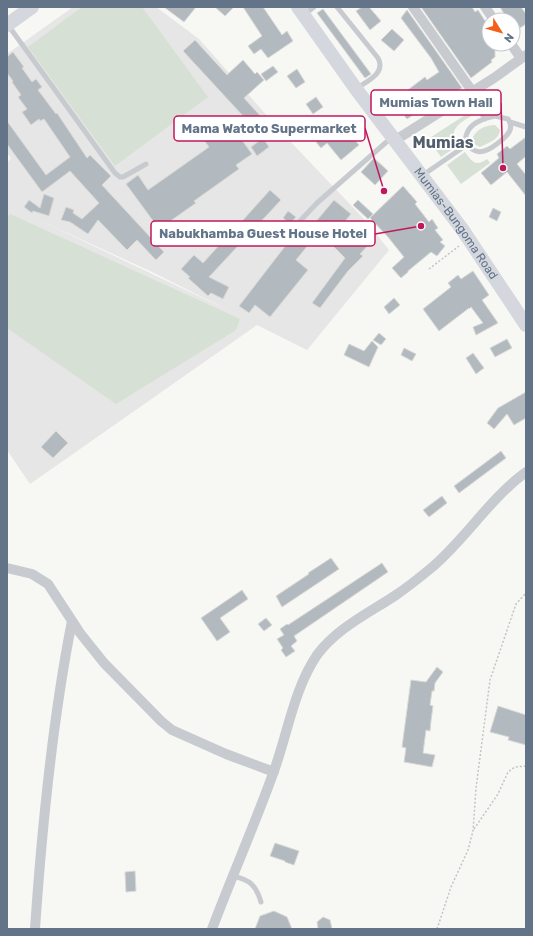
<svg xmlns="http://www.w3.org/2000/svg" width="533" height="936" font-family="Rubik,sans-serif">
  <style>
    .built { fill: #e5e6e5; fill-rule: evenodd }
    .green { fill: #d7e0d4 }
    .building { fill: #b2b9bf; stroke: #d9d9d6 }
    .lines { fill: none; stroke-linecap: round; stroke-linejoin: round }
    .path { stroke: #c2c4c6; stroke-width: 1.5; stroke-dasharray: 2 2; stroke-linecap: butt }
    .lane { stroke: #c7cace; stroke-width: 5 }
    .street { stroke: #c7cace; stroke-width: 10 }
    .secondary { stroke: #d4d8de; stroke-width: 14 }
    .labels { text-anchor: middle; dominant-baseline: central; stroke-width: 4; stroke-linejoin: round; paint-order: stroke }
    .street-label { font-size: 12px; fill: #637488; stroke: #fff }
    .district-label { font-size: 16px; font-weight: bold; fill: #525e6c; stroke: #fff }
    .leader { fill: none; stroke: #c2185b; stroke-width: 1.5 }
    .callout-dot { fill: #c2185b; stroke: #fff; stroke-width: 1.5 }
    .callout { fill: #fff; stroke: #c2185b; stroke-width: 1.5 }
    .callout-label { font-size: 13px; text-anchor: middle; font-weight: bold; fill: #637488 }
  </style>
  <rect width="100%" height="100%" fill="#f7f7f4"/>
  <path class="built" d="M73 7H156L199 39 286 137 364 219 389 250 307 350 257 325 30 484 7 450V163L11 158 7 153V54ZM37 219 152 272 236 314Z"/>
  <path class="green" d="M82 7H142L208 97 115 166 28 47Z
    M473 110 475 114C468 118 453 125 454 135 454 138 458 142 460 144L441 157 428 139Z
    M495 125 500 130C499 140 488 143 480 147L474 144 473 137C477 129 486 125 495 125Z
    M465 152C472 162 476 167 487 159L490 163 461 184 447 165Z
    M10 214 240 319 236 330 116 404 7 328V218Z"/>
  <path class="building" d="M164 7H196L184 22Z
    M215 7H234L225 16Z
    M243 7H263L282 35 287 31 293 41 268 58 261 49 254 54 248 46 262 36Z
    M362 7H369L381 21 370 30 356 11Z
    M421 7H472L475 12 478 10 489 27V44H495V57L491 60 492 62 471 78Z
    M500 7H521L526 14V24L520 28 515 20H508Z
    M323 9 371 74 365 78 317 13Z
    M407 10 462 88 442 101 440 97 407 119 393 101 425 77 427 80 439 72 431 58 401 18Z
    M392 29 404 40 394 51 381 40Z
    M195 40 227 75 243 60 255 74 257 72 264 80 244 98 265 121 256 130 183 51Z
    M13 52 24 67 22 68 32 82 36 79 42 87 38 90 56 114 57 113 87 158 90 155 111 176 102 185 164 252 156 260 137 240 127 250 98 220 88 234 70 222 61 220 66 207 74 210 73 213 82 219 99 203 70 171 42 192 7 144V121L46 175 70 157 44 119 40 121 39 119 31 125 22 112 27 109 18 97 21 95 12 82 13 81 7 73V57Z
    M273 66 278 72 266 81 261 74Z
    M297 69 305 82 296 88 287 76Z
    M316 97 323 107 313 114 306 104Z
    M339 121 359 145 341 160 327 143 321 148 316 142Z
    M216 124 225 136 234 129 252 154 236 165 239 169 194 201 196 203 159 229 126 184 138 175 148 190 209 147 200 135Z
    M303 128 308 135 300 141 295 134Z
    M526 137V156L517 164 526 175V196L507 172 491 185 481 173 499 158 497 154 507 146 510 149Z
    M263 138 269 147 257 156 251 147Z
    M374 158 388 171 375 185 361 172Z
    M403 186 417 202 415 204 429 222 432 219 438 228 435 230 443 240 440 242 445 246 437 256 431 252 408 271V272L401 278 392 268 404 257 388 237 370 218Z
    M270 190 281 200 209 277 229 287 223 299 211 293 208 296 188 278 190 277 181 269 194 255 203 263 222 242 212 236 221 221 234 230Z
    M44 194 54 198 49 216 33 211 32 213 24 207 29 200 40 208Z
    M334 200 351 214 337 231 350 243 361 232 371 242 360 254 363 256 348 271 320 308 312 303 345 258 323 236 322 237 318 233 296 260 308 270 270 317 255 305 249 313 239 306 296 232 303 237Z
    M358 200 373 214 368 219 353 205Z
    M493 208 501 212 497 221 489 217Z
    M288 211 296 217 290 224 283 218Z
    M473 271 489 295 482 300 498 323 476 335 473 327 483 323 471 307 469 309V308L439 331 423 309 451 287 448 283 458 275 461 279Z
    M394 298 400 305 389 314 384 307Z
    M379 333 386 339 381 345 373 340Z
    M507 339 512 348 495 357 490 348Z
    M372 341 378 347 369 367 344 355 349 344 364 351Z
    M404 348 416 354 412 361 401 355Z
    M473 353 484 368 476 374 466 358Z
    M526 392V418L514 425 507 414 494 429 487 423 498 408Z
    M56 431 68 443 53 458 41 447Z
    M501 451 506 458 459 493 454 486Z
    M442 496 447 503 429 517 423 510Z
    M331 558 339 569 282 607 276 596 309 574 308 573Z
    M382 563 388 572 294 636 297 641 291 646 295 651 286 657 281 650 283 648 277 639 284 635 280 629 287 624 288 625Z
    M242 590 248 599 220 618 230 632 217 641 201 618Z
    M266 618 272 625 264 631 258 624Z
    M437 667 443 672 435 683 434 691H432L430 705 433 706 431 721 430 731 426 730 423 753 435 755 432 767 404 762 406 748 402 747 411 680 426 682Z
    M498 706 526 715V745L508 740 509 737 490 732Z
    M275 843 299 851 294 865 285 862V861L270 856Z
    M135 871 136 891 126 892 125 872Z
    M274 911 287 917 292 929H255L260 916Z
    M323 917 330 920 332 929H318L317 922Z"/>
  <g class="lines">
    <path class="path" d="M429 269 459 246
      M474 829 498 794 508 772 515 767 526 766
      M437 929 451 887 468 850 473 831 476 788 490 680 516 604 526 593"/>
    <path class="lane" d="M337 7 378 58C386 73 368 81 357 88
      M305 14 314 7
      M8 25 115 173 120 177H123L146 164
      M469 93 485 119
      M495 116 508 119C513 126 511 132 504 138 498 143 492 149 484 151 474 154 462 144 467 133 471 123 485 118 495 116Z
      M510 122 526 127
      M423 175 468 144
      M299 222 317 203 391 138
      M233 876C250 880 256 885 261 902"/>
    <path class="street" d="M413 7 472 91
      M485 7 494 20
      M511 44 521 58
      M394 141 494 78 526 55
      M7 568 32 574 48 584 80 633 104 663 161 721 172 730 226 754 274 772
      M35 929C42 826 52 722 72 621
      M212 929C232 876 255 824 274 771 288 732 294 689 317 655 337 628 369 613 396 595 408 587 419 578 430 569 465 540 489 499 526 472"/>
    <g class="secondary">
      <path id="s1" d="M298 7 356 89 462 229 526 325"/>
      <path d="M7 25 32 7"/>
    </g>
  </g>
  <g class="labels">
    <g class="street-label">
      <text stroke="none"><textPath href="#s1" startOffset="268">Mumias-Bungoma Road</textPath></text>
    </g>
    <g class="district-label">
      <text x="443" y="142">Mumias</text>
    </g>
  </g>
  <path class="leader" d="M503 168L501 103M384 191L365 128M421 226L375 234"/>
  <g class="callout-dot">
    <circle cx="503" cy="168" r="4"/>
    <circle cx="384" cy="191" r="4"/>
    <circle cx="421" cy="226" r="4"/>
  </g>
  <g class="callout">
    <rect x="371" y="90" width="130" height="25" rx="4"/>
    <rect x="174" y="116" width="191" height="25" rx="4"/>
    <rect x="151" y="221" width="224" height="25" rx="4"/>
  </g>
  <g class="callout-label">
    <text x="436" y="107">Mumias Town Hall</text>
    <text x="269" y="133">Mama Watoto Supermarket</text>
    <text x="263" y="238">Nabukhamba Guest House Hotel</text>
  </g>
  <rect width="533" height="936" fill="none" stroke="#637488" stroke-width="16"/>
  <g transform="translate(501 32) rotate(127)"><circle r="19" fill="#ffffff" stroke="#c1c7cf"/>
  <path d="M0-3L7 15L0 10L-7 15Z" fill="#f36119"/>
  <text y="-6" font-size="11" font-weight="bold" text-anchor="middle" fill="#637488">N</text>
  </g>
</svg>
